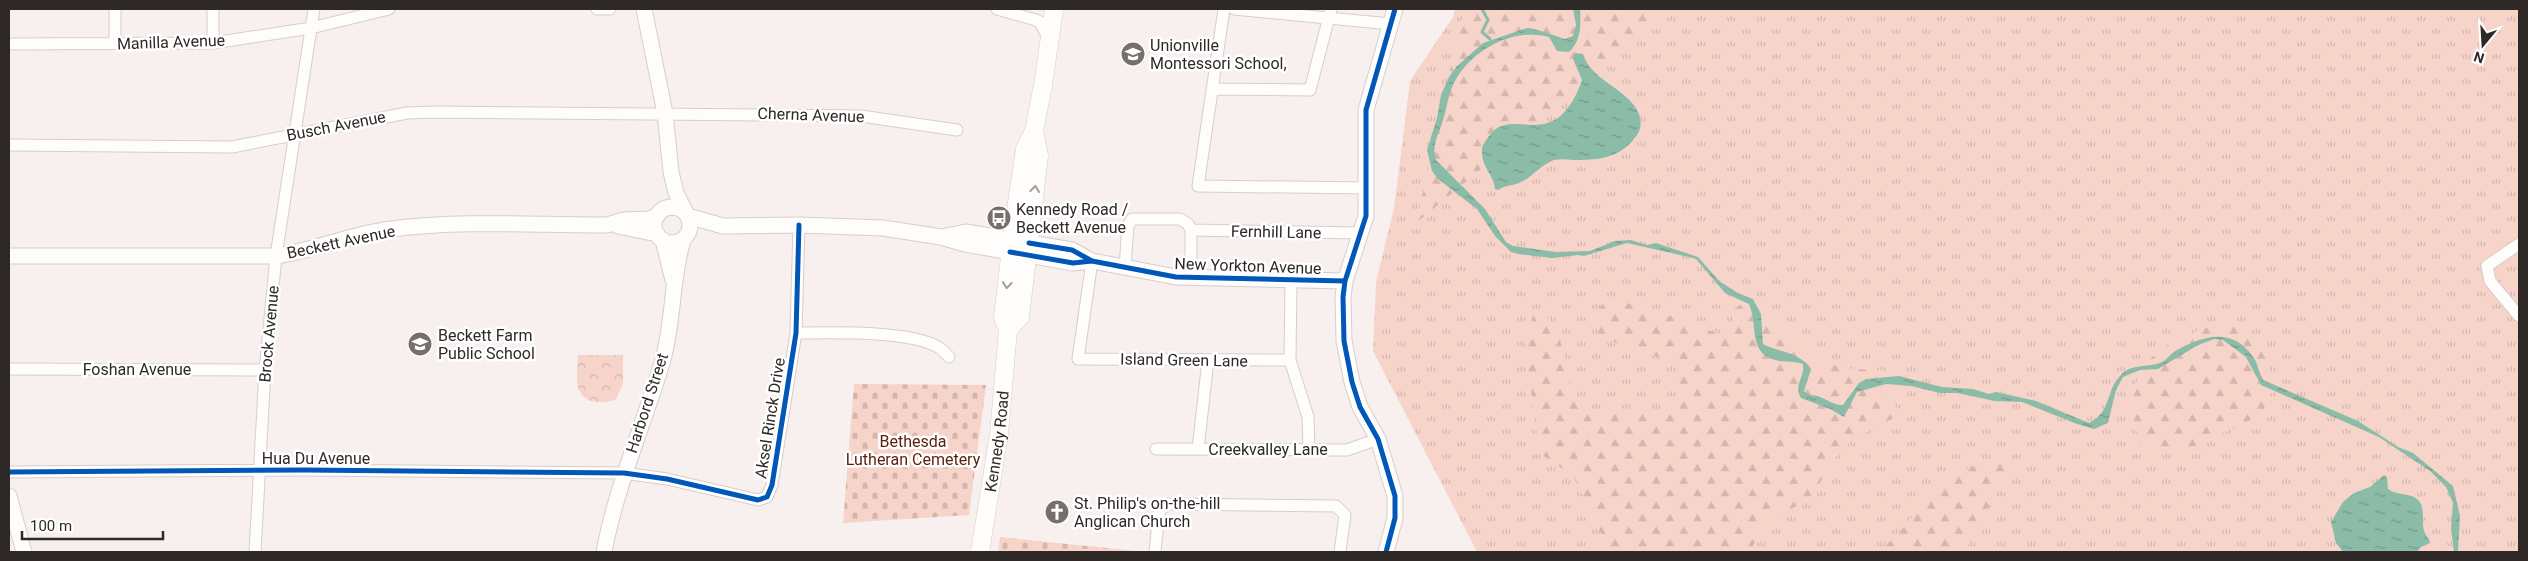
<svg xmlns="http://www.w3.org/2000/svg" width="2528" height="561" font-family="Roboto,sans-serif">
  <style>
    .grass { fill: url(#grass-tufts) }
    .forest { fill: url(#forest-firs) }
    .cemetery { fill: url(#cemetery-stones) }
    .park { fill: url(#park-crowns) }
    .water { fill: url(#water-ripples) }
    .lines { fill: none; stroke-linecap: round; stroke-linejoin: round }
    .stream { stroke: #8bbca7; stroke-width: 3 }
    .street-casing { stroke: #d5cecc; stroke-width: 13 }
    .secondary-casing { stroke: #d5cecc; stroke-width: 17 }
    .primary-casing { stroke: #d5cecc; stroke-width: 19 }
    .street { stroke: #fefdfc; stroke-width: 11 }
    .secondary { stroke: #fefdfc; stroke-width: 15 }
    .primary { stroke: #fefdfc; stroke-width: 18 }
    .cycleway-casing { stroke: #fff; stroke-width: 8 }
    .cycleway { stroke: #0057b8; stroke-width: 5 }
    .oneway { stroke: #a09e9c }
    .labels { text-anchor: middle; dominant-baseline: central; stroke-width: 5; stroke-linejoin: round; paint-order: stroke }
    .street-label { font-size: 16px; fill: #2e2927; stroke: #fff }
    .poi-label { font-size: 16px; fill: #2e2927; stroke: #fff; text-anchor: start }
    .park-label { font-size: 16px; fill: #5a1e0b; stroke: #fff }
  </style>
  <defs>
    <pattern id="grass-tufts" width="24" height="20" patternUnits="userSpaceOnUse" patternTransform="scale(1.25)"><rect width="24" height="20" fill="#f7d4ca"/><path d="M3 7l-1-3M5 7V3M7 7l1-3M15 17l-1-3M17 17v-4M19 17l1-3" fill="none" stroke="#d4b6ae"/></pattern>
    <pattern id="forest-firs" width="22" height="20" patternUnits="userSpaceOnUse" patternTransform="scale(1.25)"><rect width="22" height="20" fill="#f7d4ca"/><path d="M5 1l3.5 6h-7zM16 11l3.5 6h-7z" fill="#d4b6ae"/></pattern>
    <pattern id="cemetery-stones" width="16" height="16" patternUnits="userSpaceOnUse" patternTransform="scale(1.25)"><rect width="16" height="16" fill="#f7d4ca"/><path d="M2 7V4a2 2 0 0 1 4 0v3zM10 15v-3a2 2 0 0 1 4 0v3z" fill="#d4b6ae"/></pattern>
    <pattern id="park-crowns" width="20" height="18" patternUnits="userSpaceOnUse" patternTransform="scale(1.25)"><rect width="20" height="18" fill="#f7d4ca"/><path d="M2 6a3 3 0 1 1 6 0M12 15a3 3 0 1 1 6 0" fill="none" stroke="#d4b6ae"/></pattern>
    <pattern id="water-ripples" width="26" height="14" patternUnits="userSpaceOnUse" patternTransform="scale(1.25)"><rect width="26" height="14" fill="#8bbca7"/><path d="M2 4q2-2 4 0t4 0M15 11q2-2 4 0t4 0" fill="none" stroke="#729988"/></pattern>
  </defs>
  <rect width="100%" height="100%" fill="#f8f0ee"/>
  <path class="grass" d="M1455 9H2519V552H1477L1373 351 1376 282 1394 208 1410 81 1453 17Z"/>
  <path class="forest" d="M1464 9H1668L1666 17 1416 223Z
    M1606 299 1641 306 1725 336 1733 325 1735 308 1747 301C1774 314 1790 342 1815 358 1832 369 1868 370 1888 371L1885 394 1902 414 1852 439 1835 458 1810 499 1769 520 1749 552H1610L1573 476 1539 453 1525 343 1535 308 1557 326 1572 393 1587 412H1677L1679 364 1600 337 1593 318Z
    M2227 321 2266 352 2273 390 2261 415 2187 450 2141 447C2138 435 2131 419 2132 406 2136 348 2180 337 2227 321Z
    M1999 454 2012 461 1965 552H1877C1899 537 1912 515 1930 496 1947 477 1976 465 1999 454Z"/>
  <path class="cemetery" d="M854 384 986 385 969 515 843 523Z
    M1000 537 1146 552H998Z"/>
  <path class="park" d="M578 355H623V384L616 399C603 405 582 404 578 387 576 377 578 365 578 355Z"/>
  <path class="water" d="M1573 9H1580C1581 25 1581 41 1569 52L1557 51 1549 37C1510 26 1462 55 1450 93 1447 102 1446 111 1443 120 1439 134 1431 146 1436 160L1485 209 1506 242 1513 246 1556 252 1590 251 1615 241 1631 240 1647 245 1656 243 1698 257 1719 281 1738 293 1753 299 1761 314 1763 344C1778 352 1801 353 1811 369L1804 391 1809 395C1822 394 1830 405 1843 405L1859 383 1866 379 1899 376 1942 387 1973 389 1989 394 1996 392 2036 401 2089 423C2113 411 2105 389 2122 374 2133 363 2150 368 2162 362 2168 359 2171 353 2177 350 2205 335 2233 327 2254 358 2258 364 2259 373 2263 380L2358 421 2398 447 2413 453 2453 486 2460 516 2458 552H2454L2451 529 2453 503 2446 487 2430 471 2379 437 2261 385 2246 357 2223 340 2214 339 2198 345 2158 369 2140 370 2123 377 2116 390 2108 423 2094 429 2077 424 2022 402 1995 401 1957 393H1940L1911 386 1886 384 1857 392 1844 417 1830 409 1801 398C1793 384 1805 378 1803 364 1793 360 1782 363 1772 359 1748 350 1758 323 1749 304L1725 293 1696 259 1689 257 1627 243 1584 256 1578 255 1553 258 1518 254 1511 252 1495 236 1477 209 1438 179 1432 171 1427 150 1437 118 1441 95 1449 77 1457 66 1483 43 1527 28 1535 29 1565 39 1573 36 1576 25Z
    M1575 53 1583 54C1591 81 1628 88 1639 114 1642 124 1641 131 1634 139 1618 159 1597 160 1573 160 1566 159 1559 159 1554 160 1540 165 1532 178 1519 183 1511 186 1505 185 1498 190L1495 189C1494 176 1482 167 1482 153 1481 146 1485 142 1489 136 1505 114 1529 131 1550 122 1566 117 1577 95 1582 80L1573 59Z
    M2384 475 2387 477 2388 489C2396 495 2405 493 2414 497 2428 504 2420 523 2425 533 2427 538 2430 539 2430 543L2421 547 2417 552H2343L2336 543 2331 522 2343 502 2354 493 2370 487Z"/>
  <g class="lines">
    <path class="stream" d="M1482 9 1488 20 1482 32 1490 39"/>
    <defs>
      <path id="street" d="M597 9H610
        M997 9 1036 20 1040 22 1049 40
        M1224 9 1198 186 1367 188
        M1234 9 1391 24
        M115 43V9
        M213 43V9
        M9 44 213 43 311 28 389 9
        M1213 89 1310 90 1331 9
        M9 145 232 147 407 113 435 112 861 116 957 130
        M1191 230 1362 233
        M2519 244 2487 266 2490 281 2519 316
        M1092 261 1078 359 1290 360
        M1125 267 1128 226 1132 219H1180L1188 224 1191 230V279
        M1291 280 1290 360 1308 417 1309 450
        M796 333C831 333 909 330 938 347 942 349 946 354 949 357
        M9 369 265 370
        M1156 449 1347 450 1378 439
        M1198 449 1208 360
        M9 472 305 470 624 473 667 479 758 500 767 497 772 485 796 333 799 225
        M255 552 265 370 276 256 314 9
        M1155 552 1159 511 1167 504 1336 506 1345 515 1340 552"/>
      <path id="secondary" d="M644 9 665 113 671 172 676 193 686 213
        M654 225a18 18 0 1 1 36 0a18 18 0 1 1-36 0Z
        M688 216 723 226 799 225 883 228 941 237 965 244 1073 263 1092 261
        M618 226 657 234
        M941 237 966 232 1072 250 1092 261 1176 277 1345 281
        M663 240 673 280
        M9 256H276C315 250 352 234 391 229 462 220 535 225 607 225L624 220 650 219 658 215
        M9 496 24 552
        M604 552C616 487 643 427 662 363 674 323 671 280 683 240
        M1386 552 1395 518V496L1378 439 1360 407 1352 382 1344 341 1343 297 1345 281 1366 216V110L1395 9"/>
      <g id="primary">
        <path d="M1008 330 1020 317 1039 155 1034 131"/>
        <path id="s1" d="M980 552 999 434 1008 330 1003 317 1014 223 1025 149 1034 131 1043 85 1054 9"/>
      </g>
    </defs>
    <use href="#street" class="street-casing"/>
    <use href="#secondary" class="secondary-casing"/>
    <use href="#primary" class="primary-casing"/>
    <use href="#street" class="street"/>
    <use href="#secondary" class="secondary"/>
    <use href="#primary" class="primary"/>
    <defs>
      <path id="cycleway" d="M1029 243 1072 250 1092 261 1176 277 1345 281
        M1010 252 1073 263 1092 261
        M9 472 305 470 624 473 667 479 758 500 767 497 772 485 796 333 799 225
        M1386 552 1395 518V496L1378 439 1360 407 1352 382 1344 341 1343 297 1345 281 1366 216V110L1395 9"/>
    </defs>
    <use href="#cycleway" class="cycleway-casing"/>
    <use href="#cycleway" class="cycleway"/>
  </g>
  <defs><path id="oneway-chevron" d="M-2-3.5L2.5 0L-2 3.5" fill="none" stroke-width="1.6" stroke-linecap="round" stroke-linejoin="round" transform="scale(1.25)"/></defs>
  <g class="oneway">
    <use href="#oneway-chevron" transform="translate(1035 189) rotate(-83)"/>
    <use href="#oneway-chevron" transform="translate(1007 285) rotate(96)"/>
  </g>
  <defs>
    <symbol id="school-disc" viewBox="-11 -11 22 22"><circle r="9.5" fill="#756f6d" stroke="#fff"/><path d="M0-5L7-2L0 1L-7-2ZM-4 1L0 2.5L4 1V4Q0 6-4 4Z" fill="#fff"/></symbol>
    <symbol id="bus-disc" viewBox="-11 -11 22 22"><circle r="9.5" fill="#756f6d" stroke="#fff"/><path d="M-5-6H5V4H4V6H2V4H-2V6H-4V4H-5ZM-3.5-4V0h7V-4ZM-3.5 1.2v1.5H-2V1.2ZM2 1.2v1.5H3.5V1.2Z" fill="#fff"/></symbol>
    <symbol id="church-disc" viewBox="-11 -11 22 22"><circle r="9.5" fill="#756f6d" stroke="#fff"/><path d="M-1.2-6h2.4v3.5h3.3v2.4h-3.3V6h-2.4V-.1h-3.3v-2.4h3.3Z" fill="#fff"/></symbol>
  </defs>
  <g fill-rule="evenodd">
    <use href="#school-disc" x="1119" y="40" width="28" height="28"/>
    <use href="#bus-disc" x="985" y="204" width="28" height="28"/>
    <use href="#school-disc" x="406" y="330" width="28" height="28"/>
    <use href="#church-disc" x="1043" y="498" width="28" height="28"/>
  </g>
  <g class="labels">
    <g class="street-label">
      <text transform="translate(171 42) rotate(-2)">Manilla Avenue</text>
      <text transform="translate(811 115) rotate(2)">Cherna Avenue</text>
      <text transform="translate(336 126) rotate(-11)">Busch Avenue</text>
      <text transform="translate(1276 232) rotate(1)">Fernhill Lane</text>
      <text transform="translate(341 242) rotate(-12)">Beckett Avenue</text>
      <text transform="translate(1248 266) rotate(2)">New Yorkton Avenue</text>
      <text transform="translate(269 334) rotate(-85)">Brock Avenue</text>
      <text transform="translate(1184 360) rotate(1)">Island Green Lane</text>
      <text x="137" y="369">Foshan Avenue</text>
      <text transform="translate(647 403) rotate(-72)">Harbord Street</text>
      <text transform="translate(770 418) rotate(-81)">Aksel Rinck Drive</text>
      <text stroke="none"><textPath href="#s1" startOffset="112">Kennedy Road</textPath></text>
      <text x="1268" y="449">Creekvalley Lane</text>
      <text x="316" y="458">Hua Du Avenue</text>
    </g>
    <g class="poi-label">
      <text x="1150" y="45">Unionville<tspan x="1150" dy="18">Montessori School,</tspan></text>
      <text x="1016" y="209">Kennedy Road /<tspan x="1016" dy="18">Beckett Avenue</tspan></text>
      <text x="438" y="335">Beckett Farm<tspan x="438" dy="18">Public School</tspan></text>
      <text x="1074" y="503">St. Philip's on-the-hill<tspan x="1074" dy="18">Anglican Church</tspan></text>
    </g>
    <g class="park-label">
      <text x="913" y="441">Bethesda<tspan x="913" dy="18">Lutheran Cemetery</tspan></text>
    </g>
  </g>
  <rect width="2528" height="561" fill="none" stroke="#2e2927" stroke-width="20"/>
  <g transform="translate(2483 45) rotate(198)" stroke="#ffffff" stroke-width="4" paint-order="stroke">
  <path d="M0-4L9 19L0 12L-9 19Z" fill="#2e2927"/>
  <text y="-8" font-size="14" font-weight="bold" text-anchor="middle" fill="#2e2927">N</text>
  </g>
  <path d="M22 531v8h141v-8" fill="none" stroke="#2e2927" stroke-width="2.5"/>
  <text x="30" y="531" font-size="15" fill="#2e2927" stroke="#ffffff" stroke-width="4" paint-order="stroke">100 m</text>
</svg>
